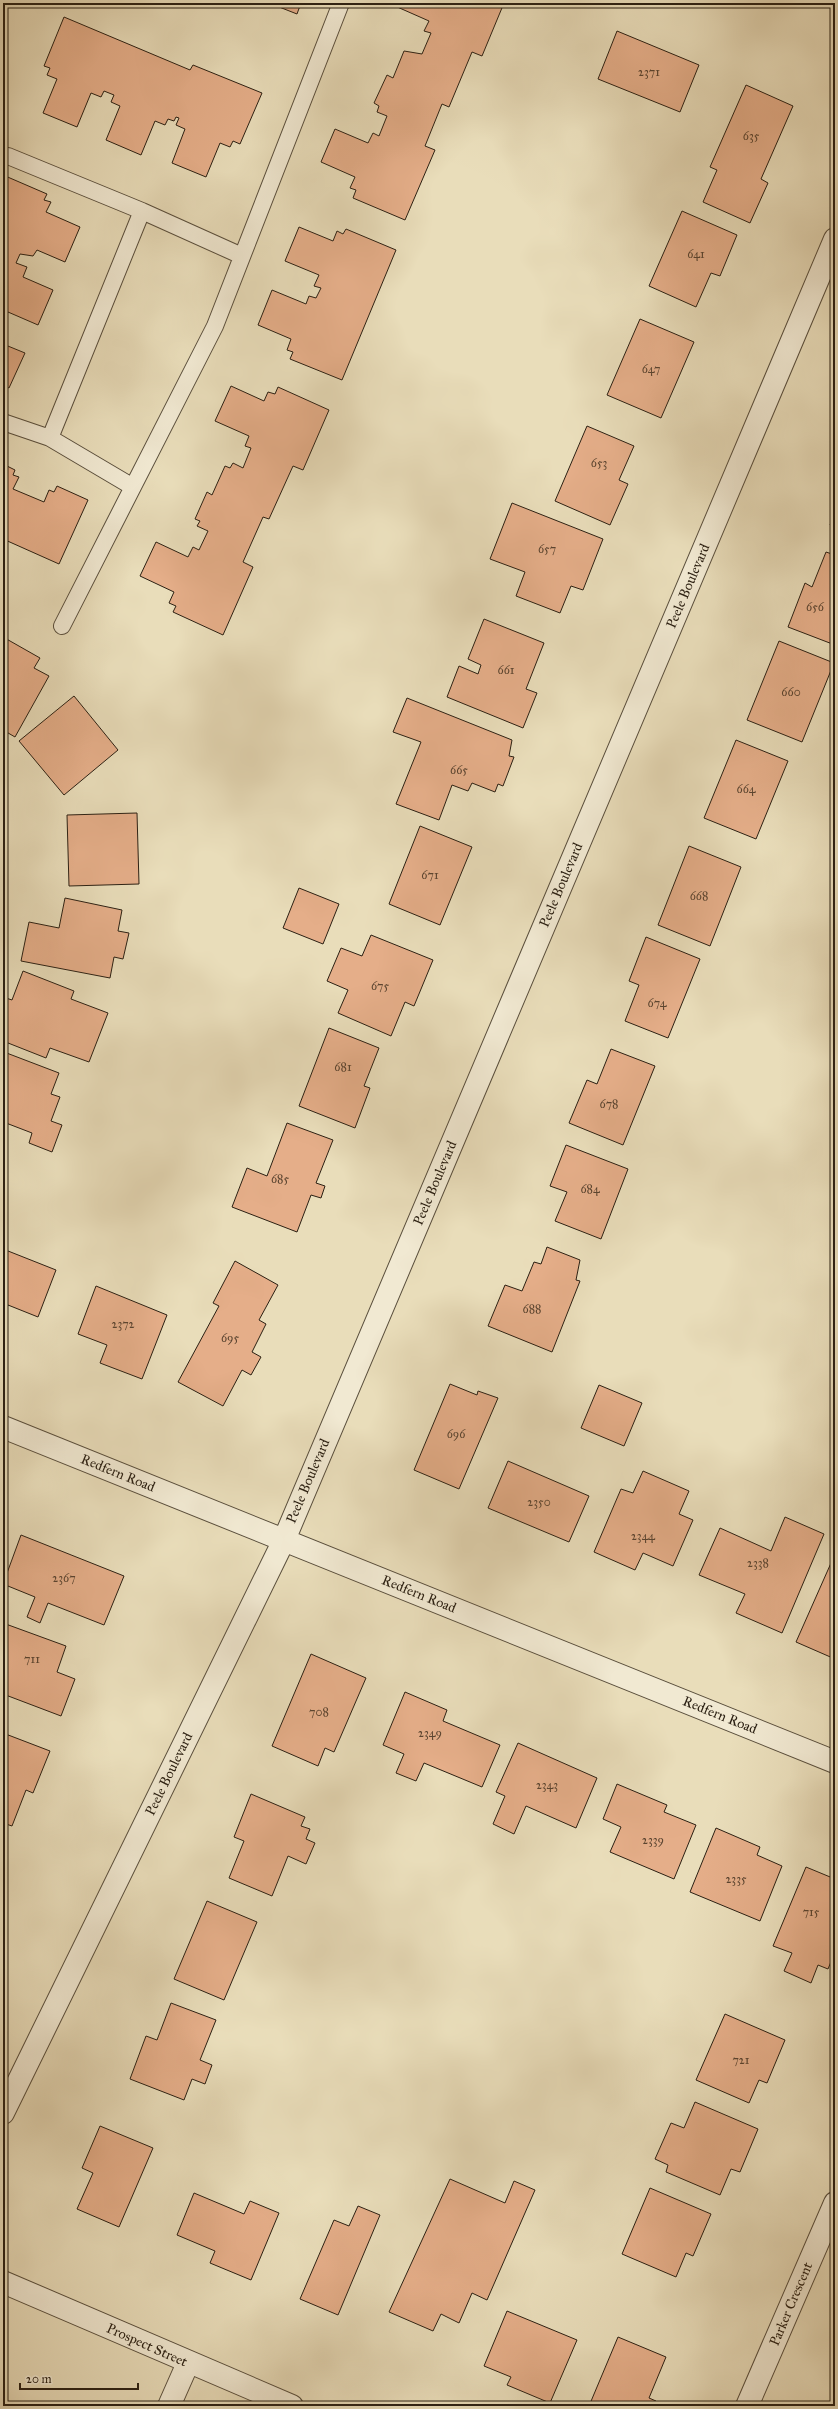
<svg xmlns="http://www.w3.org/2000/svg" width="838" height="2409" font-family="'IM FELL Great Primer',serif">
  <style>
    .building { fill: #e5ae89; stroke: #2b2013 }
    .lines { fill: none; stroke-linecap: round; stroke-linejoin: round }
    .service-casing { stroke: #5a4f3d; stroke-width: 18 }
    .minor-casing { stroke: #5a4f3d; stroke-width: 24 }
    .tertiary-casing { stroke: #5a4f3d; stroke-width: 24 }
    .service { stroke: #f1e9d2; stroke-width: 16 }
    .minor { stroke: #f1e9d2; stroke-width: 22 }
    .tertiary { stroke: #f1e9d2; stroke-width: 22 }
    .labels { text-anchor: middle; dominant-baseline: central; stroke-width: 3; stroke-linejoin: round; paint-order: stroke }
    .number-label { font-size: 12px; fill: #5a4430 }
    .street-label { font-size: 14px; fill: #2b2013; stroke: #f1e9d2 }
  </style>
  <rect width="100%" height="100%" fill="#e9ddba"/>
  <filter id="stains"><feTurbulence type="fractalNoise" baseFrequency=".005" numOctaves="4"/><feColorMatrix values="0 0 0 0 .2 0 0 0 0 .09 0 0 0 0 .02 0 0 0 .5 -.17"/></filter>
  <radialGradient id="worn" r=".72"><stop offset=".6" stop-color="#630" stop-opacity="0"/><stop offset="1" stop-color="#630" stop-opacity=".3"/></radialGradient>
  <path class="building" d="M269 3H301L297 14Z
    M397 3H504L482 56 472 52 449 107 442 104 425 146 435 150 405 220 353 198 356 190 350 188 355 177 321 162 335 129 368 143 373 133 379 136 387 116 377 112 379 106 374 103 387 75 393 78 404 51 422 54 431 33 424 31 429 21 395 6Z
    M64 17 190 70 193 65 262 93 240 144 233 141 230 147 220 143 206 177 172 163 185 129 176 125 179 118 176 117 174 121 168 119 165 125 155 121 141 155 106 140 120 106 111 102 114 95 104 91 101 97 91 93 77 127 43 113 57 79 47 75 50 68 44 66Z
    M617 31 699 65 680 112 598 79Z
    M746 85 793 106 761 179 768 183 750 223 703 202 717 170 710 167Z
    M3 175 47 194 44 200 51 202 46 212 80 227 65 262 37 250 33 256 20 254 16 263 27 267 23 277 53 290 38 325 8 312 5 320H3Z
    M682 211 737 235 720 276 711 273 696 307 649 286Z
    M299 227 333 241 337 231 343 234 346 229 396 250 342 380 290 359 293 352 287 350 291 339 258 325 272 290 306 304 309 296 316 298 321 288 314 286 319 275 285 261Z
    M640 319 694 342 661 418 607 395Z
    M3 344 25 353 9 388 3 385Z
    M231 386 264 401 268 392 275 394 278 387 329 410 303 470 293 466 269 519 263 517 243 562 253 567 223 635 173 612 176 606 169 603 174 592 140 576 156 542 188 557 193 547 199 550 208 531 197 526 200 521 195 519 207 492 212 495 225 466 230 468 233 463 243 468 251 448 245 446 249 436 215 421Z
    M587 426 634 446 619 480 628 484 610 525 555 501Z
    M3 464 15 470 13 475 19 477 13 489 44 502 49 490 54 492 57 486 88 500 59 564 3 539Z
    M512 503 603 539 583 590 571 586 560 613 516 596 525 572 490 559Z
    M835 514V527L830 525Z
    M826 552 835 555V645L788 627 805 583 812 587Z
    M484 619 544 643 526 689 537 693 523 728 447 697 459 666 478 674 481 665 468 659Z
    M3 637 40 658 34 668 49 676 15 737 3 730Z
    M779 641 834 663 802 742 747 720Z
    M74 696 118 750 64 795 19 741Z
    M407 698 512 740 509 756 514 757 503 786 498 784 495 792 472 783 468 791 452 785 439 820 396 804 421 742 393 732Z
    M736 740 788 761 756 839 704 818Z
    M137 813 139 884 69 886 67 815Z
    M420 826 472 847 440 925 389 904Z
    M689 846 741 867 710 946 658 925Z
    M299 888 339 904 323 944 283 928Z
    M65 898 122 910 118 931 129 933 123 959 114 957 110 978 21 961 29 922 59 928Z
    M371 935 433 960 414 1006 405 1002 391 1036 338 1013 348 990 327 981 341 948 362 956Z
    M646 937 700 959 668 1038 625 1021 639 985 629 981Z
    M23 971 74 991 71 999 108 1013 89 1062 50 1048 46 1058 3 1041V997L12 1000Z
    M329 1028 379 1048 364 1086 370 1088 355 1128 299 1106Z
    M611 1049 655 1066 623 1145 569 1123 587 1080 597 1084Z
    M4 1052 59 1073 51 1094 60 1097 51 1121 62 1125 52 1152 29 1143 32 1133 6 1123 3 1128Z
    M287 1123 333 1140 316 1183 325 1186 321 1198 311 1195 297 1232 232 1207 247 1168 267 1176Z
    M566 1145 628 1169 601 1239 555 1221 567 1192 550 1186Z
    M547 1247 580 1260 576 1280 580 1281 552 1352 488 1326 505 1285 522 1291 534 1262 541 1264Z
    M3 1249 56 1270 38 1317 8 1305 3 1319Z
    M235 1261 278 1285 259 1320 266 1324 252 1352 261 1357 251 1375 242 1370 223 1406 178 1382 219 1306 213 1303Z
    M96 1286 167 1315 142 1379 100 1363 107 1345 78 1334Z
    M450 1384 477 1395 478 1391 498 1398 459 1489 414 1470Z
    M599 1385 642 1403 624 1446 581 1428Z
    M508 1461 589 1496 569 1542 488 1508Z
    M643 1471 689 1491 679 1514 693 1520 673 1566 643 1553 635 1570 594 1552 621 1489 633 1493Z
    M785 1517 824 1534 782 1633 736 1613 745 1594 699 1575 720 1528 771 1551Z
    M21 1535 124 1576 104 1625 48 1603 40 1623 27 1617 35 1597 3 1584Z
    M835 1554V1659L796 1642Z
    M3 1623 66 1646 57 1672 75 1679 61 1716 3 1694Z
    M311 1654 366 1678 334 1752 325 1748 318 1766 272 1746Z
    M405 1692 447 1710 443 1721 500 1745 482 1787 424 1763 416 1781 396 1773 404 1754 383 1745Z
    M3 1733 50 1751 33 1793 26 1790 12 1826 3 1823Z
    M518 1743 597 1778 576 1828 526 1806 514 1834 493 1824 505 1796 496 1792Z
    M617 1784 667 1805 664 1812 696 1825 674 1879 610 1852 621 1827 603 1819Z
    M251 1794 305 1817 301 1826 310 1829 306 1839 315 1843 306 1864 288 1856 272 1896 229 1878 244 1841 234 1837Z
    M716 1828 760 1847 757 1855 782 1866 760 1921 690 1892Z
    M806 1867 835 1879V1952L828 1969 818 1965 811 1983 784 1971 792 1953 773 1946Z
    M207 1901 257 1922 224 2000 174 1979Z
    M171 2003 216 2020 200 2060 212 2065 205 2084 192 2079 184 2100 130 2079 146 2036 157 2040Z
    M725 2014 785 2040 767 2083 759 2080 749 2103 696 2080Z
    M695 2102 758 2129 740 2172 731 2169 720 2195 666 2172 668 2165 655 2159 671 2123 684 2128Z
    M100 2126 153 2148 119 2227 77 2209 93 2173 82 2168Z
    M450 2179 505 2203 514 2181 535 2190 487 2300 472 2293 459 2323 441 2314 433 2331 389 2312Z
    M650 2188 711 2214 693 2256 686 2253 676 2277 622 2254Z
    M194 2193 244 2214 250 2201 279 2213 251 2280 210 2263 215 2251 177 2235Z
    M358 2206 380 2215 338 2315 300 2299 334 2220 349 2226Z
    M507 2311 577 2340 550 2403 507 2385 511 2377 484 2366Z
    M618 2337 666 2357 649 2398 656 2401 653 2406H589Z"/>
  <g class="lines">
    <defs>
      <path id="service" d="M8 156 142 211
        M3 422 50 438
        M133 487 50 438 142 211 242 256
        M62 626 215 326 341 3"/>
      <path id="minor" d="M3 1427 835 1762
        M3 2113 284 1540 835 239
        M169 2406 188 2363
        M747 2406 835 2203"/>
      <path id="tertiary" d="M3 2282 292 2406"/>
    </defs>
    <use href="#service" class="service-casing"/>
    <use href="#minor" class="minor-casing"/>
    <use href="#tertiary" class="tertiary-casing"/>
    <use href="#service" class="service"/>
    <use href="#minor" class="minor"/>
    <use href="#tertiary" class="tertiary"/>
  </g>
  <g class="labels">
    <g class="number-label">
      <text x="649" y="72">2371</text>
      <text x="751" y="136">635</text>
      <text x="696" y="254">641</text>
      <text x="651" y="369">647</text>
      <text x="599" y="463">653</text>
      <text x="547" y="549">657</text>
      <text x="815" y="607">656</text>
      <text x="506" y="670">661</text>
      <text x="791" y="692">660</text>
      <text x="459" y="770">665</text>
      <text x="746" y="789">664</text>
      <text x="430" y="875">671</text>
      <text x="699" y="896">668</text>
      <text x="380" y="986">675</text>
      <text x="657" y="1003">674</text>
      <text x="343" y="1067">681</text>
      <text x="609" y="1104">678</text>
      <text x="280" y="1179">685</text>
      <text x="590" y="1189">684</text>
      <text x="532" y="1309">688</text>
      <text x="123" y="1324">2372</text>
      <text x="230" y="1338">695</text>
      <text x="456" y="1434">696</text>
      <text x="539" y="1502">2350</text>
      <text x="643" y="1536">2344</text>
      <text x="758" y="1563">2338</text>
      <text x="64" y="1578">2367</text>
      <text x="32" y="1659">711</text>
      <text x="319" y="1712">708</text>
      <text x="430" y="1733">2349</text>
      <text x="547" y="1785">2343</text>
      <text x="653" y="1840">2339</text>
      <text x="736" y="1879">2335</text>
      <text x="811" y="1912">715</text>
      <text x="741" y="2060">721</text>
    </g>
    <g class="street-label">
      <text transform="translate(688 586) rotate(-67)">Peele Boulevard</text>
      <text transform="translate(561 885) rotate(-67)">Peele Boulevard</text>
      <text transform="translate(435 1183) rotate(-67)">Peele Boulevard</text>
      <text transform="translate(118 1473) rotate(22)">Redfern Road</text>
      <text transform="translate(308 1481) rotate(-67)">Peele Boulevard</text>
      <text transform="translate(419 1594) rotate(22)">Redfern Road</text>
      <text transform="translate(720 1715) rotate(22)">Redfern Road</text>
      <text transform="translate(169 1774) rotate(-64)">Peele Boulevard</text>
      <text transform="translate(791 2304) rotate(-67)">Parker Crescent</text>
      <text transform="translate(147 2345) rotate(24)">Prospect Street</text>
    </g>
  </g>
  <rect width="838" height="2409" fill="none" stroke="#e9ddba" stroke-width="16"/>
  <rect x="4" y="4" width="830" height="2401" fill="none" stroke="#2b2013" stroke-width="2"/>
  <rect x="8" y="8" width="822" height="2393" fill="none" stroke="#2b2013"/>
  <path d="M20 2383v6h118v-6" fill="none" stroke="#2b2013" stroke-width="2"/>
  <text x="26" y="2383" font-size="12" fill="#2b2013" stroke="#f1e9d2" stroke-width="3" paint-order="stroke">20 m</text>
  <rect width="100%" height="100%" filter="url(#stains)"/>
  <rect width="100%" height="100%" fill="url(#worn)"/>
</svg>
